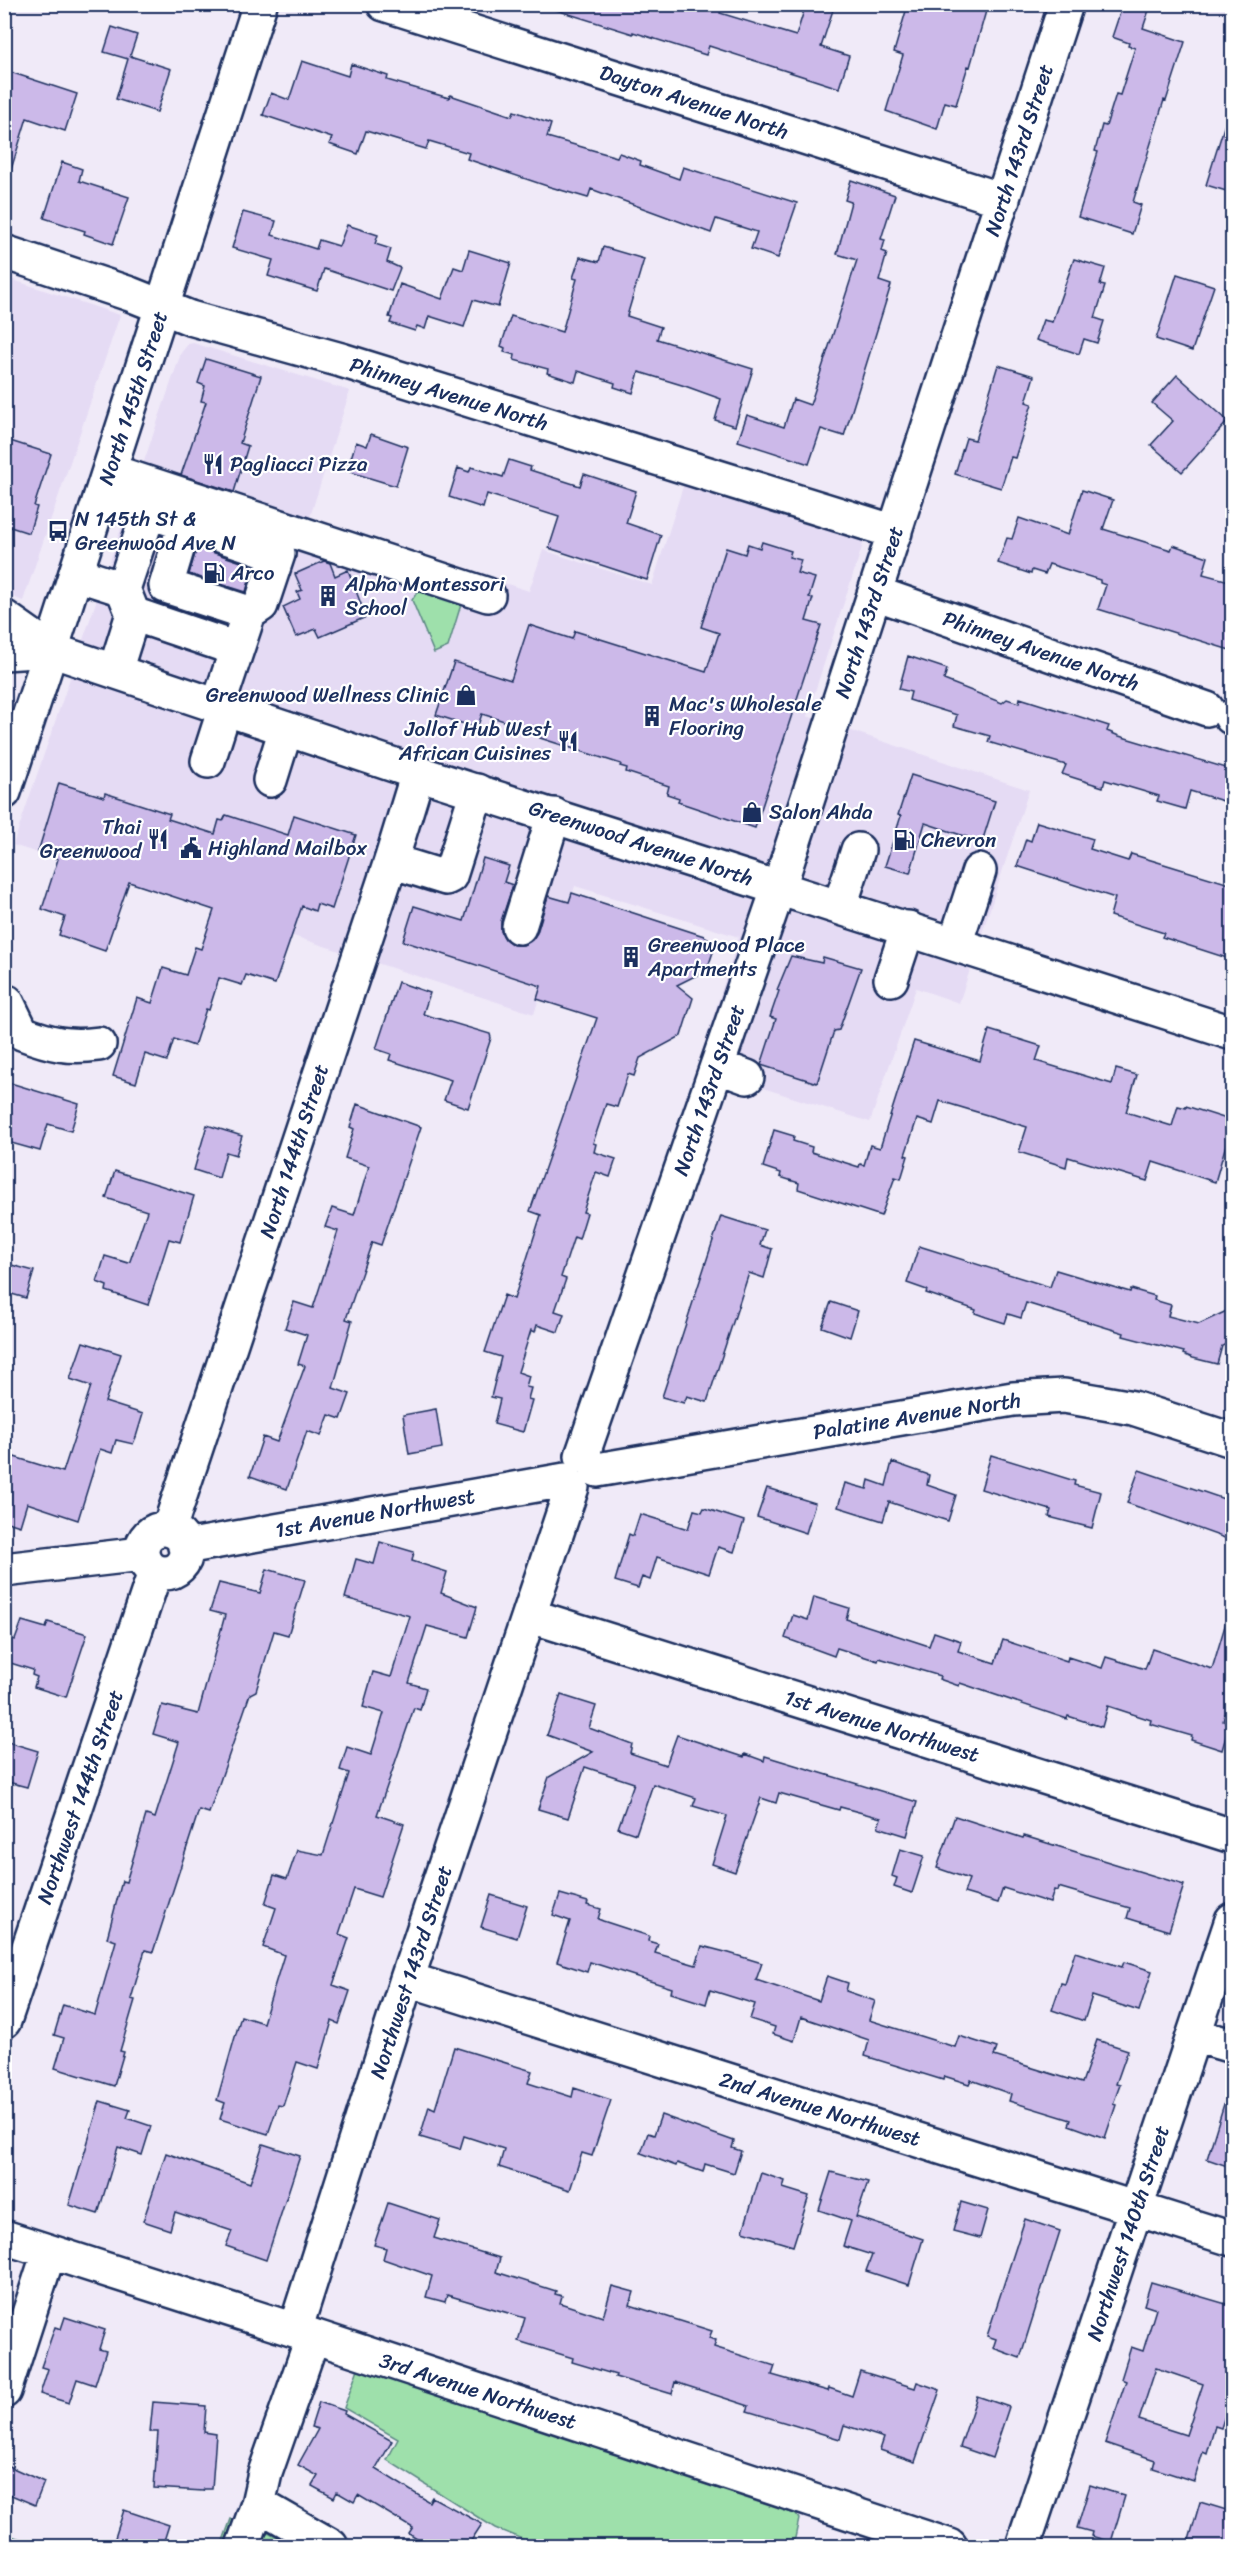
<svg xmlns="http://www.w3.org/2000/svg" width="1237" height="2551" font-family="Sriracha,sans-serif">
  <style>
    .built { fill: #e5dbf4 }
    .green { fill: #9ee0ab; stroke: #5c8884; stroke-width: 1.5 }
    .building { fill: #ccb9e9; stroke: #1b2f5e; stroke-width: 1.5; fill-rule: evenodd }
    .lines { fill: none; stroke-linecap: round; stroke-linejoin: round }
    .minor-casing { stroke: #1b2f5e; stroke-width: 38 }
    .major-casing { stroke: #1b2f5e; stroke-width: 38 }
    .minor { stroke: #fff; stroke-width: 33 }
    .major { stroke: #fff; stroke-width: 33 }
    .labels { text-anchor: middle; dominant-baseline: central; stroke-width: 4.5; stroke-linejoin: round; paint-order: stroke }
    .street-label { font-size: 21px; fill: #1b2f5e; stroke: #fff }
    .poi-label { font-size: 21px; fill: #1b2f5e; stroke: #fff; text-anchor: start }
  </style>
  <rect width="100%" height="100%" fill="#f0eaf8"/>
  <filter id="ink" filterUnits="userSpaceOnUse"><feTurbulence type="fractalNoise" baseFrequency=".0167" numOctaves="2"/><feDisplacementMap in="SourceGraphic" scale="12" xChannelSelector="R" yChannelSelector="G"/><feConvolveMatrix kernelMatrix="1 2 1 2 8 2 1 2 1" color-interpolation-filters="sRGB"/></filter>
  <g filter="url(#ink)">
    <path class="built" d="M4 277 120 315 23 601 5 594Z
      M193 343 350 391 309 520 529 591 543 550 652 585 685 480 865 538 807 716 1029 790 959 1003 916 988 870 1122 697 1067 739 937 575 886 534 1014 13 845 181 353 188 344Z"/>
    <path class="green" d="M421 586 463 598 448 647 434 653 412 600Z
      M359 2366 794 2512 799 2519 795 2538 788 2546H559L527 2541 495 2528 387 2460 398 2439 344 2408Z
      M231 2519 265 2530 293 2546H221Z
      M5 2534 42 2546H5Z"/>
    <path class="building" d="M554 4H722L720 13 796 36 806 4H817L833 10 821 47 849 56 839 88 709 46 706 55 633 32V34L553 9Z
      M908 4H988L970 67 968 66 956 105 945 102 937 129 886 111 903 55 894 52Z
      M1123 4H1151L1143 28 1185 42 1166 101 1164 100 1133 202 1141 205 1132 234 1078 217 1098 152 1095 151 1102 125 1106 126 1116 94 1120 95 1135 48 1128 46 1129 43 1112 37Z
      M112 27 137 35 130 56 171 69 157 112 116 99 128 59 104 52Z
      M302 61 348 76 351 64 388 76 387 80 449 98 450 95 512 116 514 111 551 124 547 137 617 157 619 153 641 161 640 165 679 179 683 167 797 203 778 258 751 249 757 232 716 219 711 233 591 189 588 198 547 186 467 159 469 153 429 141 426 149 366 131 358 154 329 144 332 138 263 115 271 93 289 100Z
      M4 70 77 94 65 131 27 118 9 176 4 175Z
      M1228 114 1233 115V193L1206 185Z
      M62 162 82 169 79 181 129 197 113 244 84 234 85 231 44 218Z
      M851 180 895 195 881 239 885 240 882 251 887 253 879 281 891 285 844 436 821 429 809 464 738 441 747 415 784 427 793 399 810 405 857 260 837 254 851 202 845 200Z
      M243 212 276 221 272 235 316 249 319 240 339 246 347 225 378 235 375 244 391 249 387 262 400 268 391 291 324 269 317 291 268 276 273 260 232 248Z
      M603 247 644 259 627 316 661 327 657 339 753 369 735 426 715 420 721 399 685 386 639 372 633 393 614 387 615 383 578 371 575 382 547 373 548 369 514 360 515 355 504 352 505 348 501 346 511 316 562 332 577 279 573 278 580 257 599 262Z
      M469 250 511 263 498 307 473 300 464 327 429 316 425 329 417 326 415 331 390 323 392 318 389 317 400 284 442 299 454 267 463 270Z
      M1074 259 1105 268 1100 285 1105 286 1095 318 1104 321 1097 343 1084 339 1079 354 1036 340 1043 320 1052 322Z
      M1177 274 1214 286 1192 351 1156 339Z
      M206 359 261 376 240 443 248 446 234 492 181 475 206 402 201 401 205 386 198 383Z
      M998 365 1034 376 1026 402 1032 404 1015 458 1011 457 1001 488 955 474 966 438 975 440Z
      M1177 375 1228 421 1182 472 1151 445 1173 421 1152 403Z
      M371 434 408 447 396 486 347 471 356 442 367 446Z
      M4 439 51 454 34 506 37 507 29 533 4 525Z
      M509 460 531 467 530 470 580 486 584 474 636 491 626 523 661 535 647 580 549 548 559 517 487 494 483 508 449 497 458 468 469 472 471 467 503 477Z
      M1082 490 1113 500 1103 529 1171 550 1173 545 1208 557 1203 574 1233 582V651L1098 609 1106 585 1100 583V580L1049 564 1045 574 1032 570 1031 574 998 563 1007 538 1012 539 1019 518 1068 535Z
      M762 542 791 551 789 557 801 560 797 573 815 578 809 597 813 598 806 621 821 625 755 828 678 802 679 798 667 794 669 786 626 772 627 768 620 766 621 764 540 738 542 733 482 714 477 728 436 715 454 662 511 680 529 625 572 639 575 631 706 672 719 633 701 627 726 548 745 554 748 544 760 548Z
      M197 547 253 566 246 592 189 574Z
      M324 561 330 563 335 576 348 570 366 617 320 637 316 629 296 637 283 607 300 599 297 592 302 590 295 574Z
      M908 656 947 669 944 680 1002 703 1007 699 1019 703 1020 698 1109 726 1107 731 1119 736 1233 770V804L1190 791 1185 809 1157 801 1159 796 1105 780 1103 787 1062 774 1066 765 988 742 990 736 954 726 957 715 909 700 911 692 899 689Z
      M911 775 995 801 982 842 925 823 910 873 885 866 901 816 898 815Z
      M59 783 104 797 105 793 170 814 168 819 215 834 219 820 223 821 226 815 288 835 294 815 356 835 332 909 317 904 315 911 302 906 275 984 246 975 242 985 219 978 209 1010 206 1009 194 1046 174 1039 167 1061 145 1054 136 1083 113 1076 137 998 152 1003 163 968 186 975 195 947 201 949 214 910 129 882 105 951 59 935 65 917 42 909 58 859 38 852Z
      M1037 822 1093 839 1090 849 1128 861 1131 854 1233 885V960L1162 937 1164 933 1110 916 1115 898 1017 866 1026 839 1031 841Z
      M483 858 509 866 504 882 513 885 501 921V931L505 939 513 945H523L532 940 537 933 548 896 569 902 572 893 704 936 716 943 707 970 677 985 693 998 681 1036 640 1058 634 1076 628 1074 617 1107 606 1104 593 1143 596 1144 594 1152 616 1159 610 1177 596 1172 583 1212 587 1213 579 1239 574 1237 561 1277 566 1279 555 1311 564 1314 558 1332 537 1325 535 1332 531 1330 518 1372 529 1376 526 1387 531 1388 528 1399 532 1400 523 1432 494 1424 500 1399 491 1397 501 1357 485 1352 504 1295 514 1299 541 1215 530 1211 597 1018 537 999 541 986 403 941 414 906 464 921Z
      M791 956 822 963 823 957 861 968 839 1030 834 1031 817 1083 761 1065 776 1019 770 1017 779 991 777 990Z
      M398 982 430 993 423 1014 490 1034 491 1038 468 1108 444 1100 451 1080 389 1060 391 1054 376 1049Z
      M989 1030 1041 1046 1036 1061 1112 1084 1116 1069 1137 1075 1126 1112 1172 1126 1178 1106 1186 1108V1106L1233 1121 1215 1182 1153 1162 1147 1181 1068 1157 1066 1167 1019 1152 1027 1127 940 1101 933 1124 917 1119 905 1155 908 1156 901 1179 895 1177 881 1216 798 1189 799 1183 780 1177 781 1173 763 1167 774 1130 794 1136 793 1141 812 1147 811 1152 859 1167 860 1164 864 1165 870 1145 880 1148 914 1041 980 1061Z
      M4 1081 79 1104 71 1131 48 1124 40 1151 4 1141Z
      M357 1104 421 1127 381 1245 372 1242 346 1319 352 1321 333 1388 350 1394 341 1419 329 1415 321 1436 307 1431 287 1489 250 1476 263 1437 277 1442 305 1366 298 1364 307 1335 285 1328 294 1302 313 1308 338 1231 325 1227 332 1208 354 1215 369 1166 345 1158 354 1129 350 1127Z
      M207 1125 242 1136 236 1155 226 1152 219 1178 194 1170Z
      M115 1171 194 1196 180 1242 169 1239 148 1305 106 1291 107 1286 97 1282 105 1256 128 1263 130 1261 147 1211 106 1198Z
      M721 1216 765 1230 760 1245 772 1249 764 1278 749 1273 707 1402 687 1396 684 1403 662 1397Z
      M919 1246 1050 1287 1056 1270 1130 1292 1131 1289 1155 1296 1154 1300 1171 1305 1168 1316 1199 1324 1233 1308V1341L1222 1346 1217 1364 1193 1358 1183 1354 1184 1352 1123 1336 1124 1333 1026 1303 1021 1318 1008 1314 1005 1323 986 1317 975 1313 976 1310 926 1293 927 1290 907 1283Z
      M4 1263 34 1271 26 1298 4 1292Z
      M831 1302 858 1311 850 1337 822 1327Z
      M83 1342 121 1354 105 1402 143 1414 136 1437 133 1444 116 1440 112 1453 100 1449 78 1520 27 1503 20 1526 4 1521V1475L11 1456 63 1472 91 1386 70 1379Z
      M436 1409 442 1448 409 1454 403 1415Z
      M991 1455 1075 1481 1074 1485 1101 1492 1092 1528 1049 1517 1051 1510 981 1489Z
      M892 1462 929 1475 927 1485 956 1495 948 1521 889 1502 883 1521 838 1507 845 1483 867 1489 869 1480 886 1486Z
      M1139 1470 1233 1502V1541L1127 1503Z
      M767 1488 815 1503 806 1533 757 1517Z
      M704 1508 744 1521 734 1552 718 1547 709 1574 657 1557 650 1580 642 1577 638 1588 615 1581 629 1534 633 1536 640 1514 688 1529 694 1510 702 1512Z
      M380 1542 414 1552 412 1561 447 1572 441 1593 477 1607 468 1637 427 1626 409 1683 426 1688 420 1710 414 1708 377 1815 404 1824 380 1897 354 1889 339 1934 349 1938 333 1985 350 1991 339 2024 332 2021 318 2069 297 2062 283 2106 278 2105 268 2134 220 2119 225 2103 217 2100 241 2016 263 2023 284 1955 263 1947 276 1908 265 1904 274 1875 287 1879 297 1850 323 1855 349 1773 340 1770 347 1747 371 1755 384 1713 363 1707 373 1672 391 1677 410 1616 345 1598 356 1559 374 1564Z
      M267 1569 305 1580 288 1635 274 1631 256 1691 250 1694 209 1813 199 1810 153 1952 145 1950 131 1999 135 2000 120 2051 124 2052 114 2086 55 2068 64 2038 54 2035 63 2005 95 2015 116 1941 107 1938 122 1881 126 1882 146 1815 155 1818 179 1742 153 1734 162 1705 198 1714 225 1615 210 1611 219 1583 260 1593Z
      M814 1597 849 1608 846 1619 929 1646 934 1632 961 1641 958 1651 995 1663 1003 1640 1067 1661 1068 1657 1102 1668 1106 1657 1145 1669 1152 1649 1212 1669 1227 1619H1233V1689L1223 1721 1230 1723 1222 1750 1191 1740 1192 1736 1150 1724 1151 1720 1108 1706 1102 1727 1068 1716 1067 1719 960 1683 959 1686 939 1679 940 1676 879 1658 878 1661 837 1648 834 1656 785 1638 793 1615 808 1620Z
      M22 1621 46 1628 48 1622 87 1634 66 1697 34 1687 37 1677 32 1675 33 1670 4 1661 9 1637 15 1640Z
      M561 1695 596 1706 589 1728 632 1744 630 1753 666 1765 677 1735 744 1757 745 1754 764 1761 765 1756 917 1802 907 1836 878 1827 881 1818 840 1807 839 1810 779 1793 776 1803 761 1798 735 1872 712 1864 727 1816 693 1806 696 1798 653 1784 636 1834 618 1828 634 1783 585 1767 568 1818 538 1809 549 1777 593 1752 547 1735Z
      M8 1742 38 1751 27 1787 4 1781V1753Z
      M955 1816 1023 1838 1024 1836 1184 1885 1169 1931 1127 1918 1130 1908 1058 1887 1057 1891 1054 1890 1050 1903 1003 1888 998 1903 964 1893 969 1879 937 1868Z
      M900 1849 924 1856 912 1893 894 1887 897 1878 892 1876Z
      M560 1894 588 1902 587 1905 601 1909 598 1919 603 1921 649 1936 648 1941 658 1944 655 1953 696 1965 702 1946 729 1953 762 1963 756 1980 819 2001 827 1976 848 1983 846 1991 875 2001 869 2020 955 2047 959 2036 997 2048 994 2056 1082 2083 1097 2040 1128 2050 1116 2084 1120 2085 1113 2104 1116 2105 1105 2138 1069 2125 1071 2120 1009 2101 1011 2094 971 2080 969 2084 944 2076 943 2080 865 2056 869 2040 801 2017 794 2041 773 2034 775 2027 750 2019 755 2004 710 1990 706 2004 671 1993 672 1988 590 1962 587 1972 557 1962 570 1921 553 1915Z
      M491 1895 527 1906 517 1938 481 1927Z
      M1075 1952 1122 1967 1124 1962 1152 1971 1139 2011 1092 1996 1084 2021 1052 2010 1061 1983 1065 1984Z
      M454 2047 532 2071 528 2083 572 2097 574 2088 611 2100 592 2156 582 2153 570 2190 499 2167 504 2149 464 2136 460 2149 420 2137 429 2106 435 2109Z
      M1228 2091 1233 2092V2168L1207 2159Z
      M100 2101 130 2110 127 2118 151 2126 142 2155 118 2147 98 2214 69 2205Z
      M661 2115 734 2141 732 2148 741 2151 734 2173 705 2164 703 2172 677 2163 676 2166 641 2153 648 2133 654 2135Z
      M263 2144 300 2156 266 2260 226 2246 232 2231 175 2212 170 2230 143 2221 166 2153 250 2183Z
      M831 2172 868 2182 856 2217 923 2239 909 2285 866 2271 872 2255 843 2246 851 2221 819 2210Z
      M761 2173 785 2181 783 2188 809 2196 793 2246 743 2231Z
      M961 2202 988 2210 980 2238 953 2231Z
      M388 2203 440 2220 434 2238 500 2258 496 2272 556 2291 555 2294 562 2296 560 2303 603 2317 612 2286 634 2292 630 2305 712 2331 709 2338 716 2340 714 2347 775 2366 772 2375 828 2391 829 2388 852 2396 860 2371 915 2388 917 2382 940 2390 915 2462 880 2450 884 2438 844 2425 840 2439 747 2411 749 2406 675 2382 672 2394 615 2377 616 2375 572 2362 573 2358 518 2341 525 2318 447 2295 445 2302 426 2297 432 2276 383 2259 386 2248 374 2245Z
      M1025 2219 1060 2231 1020 2358 993 2348 996 2339 987 2336Z
      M1151 2282 1233 2306V2391L1221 2428 1215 2426 1207 2454 1203 2452 1194 2481 1153 2468 1155 2460 1105 2443 1126 2381 1121 2379 1131 2347 1143 2351 1156 2309 1144 2305ZM1156 2368 1203 2384 1186 2435 1139 2420Z
      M65 2317 105 2330 99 2349 106 2351 95 2385 77 2379 69 2403 40 2394 48 2369 41 2367 55 2327 61 2329Z
      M977 2396 1009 2407 992 2458 960 2447Z
      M153 2402 206 2406 204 2432 216 2434 212 2489H204L203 2491 154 2488 158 2432H150Z
      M319 2402 345 2411 344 2414 392 2441 376 2469 429 2502 432 2497 482 2524 467 2547H429L409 2534 413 2528 358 2495 354 2502 337 2492 334 2498 312 2486 318 2476 298 2465 318 2429 311 2427Z
      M4 2464 44 2482 35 2505 4 2492Z
      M1090 2485 1125 2496 1111 2542 1091 2536 1092 2532 1077 2528Z
      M1200 2502 1233 2512V2547H1187Z
      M124 2510 169 2525 162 2547H112Z"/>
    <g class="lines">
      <defs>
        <path id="minor" d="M384 4 1003 200
          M4 252 130 294 190 318 341 360 895 532
          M110 471 488 595
          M101 496 278 554 261 605 249 613 218 706
          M185 523 166 586 249 613
          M76 574 123 589 133 614 236 649
          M123 589 149 511
          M875 593 1207 709
          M115 671 133 614
          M1231 717H1232
          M208 761 225 708
          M270 780 286 729
          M4 792 51 650
          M391 861 446 878 450 876 477 791
          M840 906 858 850
          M519 927 554 815
          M955 944 979 871
          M891 979 908 928
          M4 1002H7L22 1033C51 1044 68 1048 99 1044
          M717 1066 747 1077
          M582 1456 779 887 1066 4
          M597 1470 1013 1399 1064 1396 1133 1408 1232 1440
          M142 1551a22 22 0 1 1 44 0a22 22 0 1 1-44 0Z
          M169 1529 391 861 418 773
          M185 1547 565 1480
          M4 1570 142 1554
          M531 1616 1232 1836
          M407 1979 1232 2239
          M4 2021 155 1572
          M1194 2035 1232 2046
          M4 2237 313 2336 950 2546
          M295 2330 407 1979 572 1487
          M4 2391 49 2252
          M258 2504 265 2473 313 2336
          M243 2546 258 2504 331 2546
          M1023 2546 1232 1920"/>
        <path id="major" d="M4 617 51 650 418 773 1232 1033
          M51 650 260 4
          M4 653 51 650"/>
      </defs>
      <use href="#minor" class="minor-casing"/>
      <use href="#major" class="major-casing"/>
      <use href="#minor" class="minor"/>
      <use href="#major" class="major"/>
    </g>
  </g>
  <defs>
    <symbol id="restaurant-bare" viewBox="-9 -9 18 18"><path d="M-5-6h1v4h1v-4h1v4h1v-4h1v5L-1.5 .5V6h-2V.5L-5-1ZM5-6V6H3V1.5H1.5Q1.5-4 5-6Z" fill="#1b2f5e" stroke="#fff" stroke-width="2.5" paint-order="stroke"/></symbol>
    <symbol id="bus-bare" viewBox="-9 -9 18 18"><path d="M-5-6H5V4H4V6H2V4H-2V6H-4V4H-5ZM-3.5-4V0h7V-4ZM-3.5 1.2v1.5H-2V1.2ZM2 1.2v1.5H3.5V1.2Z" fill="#1b2f5e" stroke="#fff" stroke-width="2.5" paint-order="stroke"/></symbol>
    <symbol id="fuel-bare" viewBox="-9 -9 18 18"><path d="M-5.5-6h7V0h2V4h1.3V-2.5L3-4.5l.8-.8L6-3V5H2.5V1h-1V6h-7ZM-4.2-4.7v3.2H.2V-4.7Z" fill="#1b2f5e" stroke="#fff" stroke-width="2.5" paint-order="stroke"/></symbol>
    <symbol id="building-bare" viewBox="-9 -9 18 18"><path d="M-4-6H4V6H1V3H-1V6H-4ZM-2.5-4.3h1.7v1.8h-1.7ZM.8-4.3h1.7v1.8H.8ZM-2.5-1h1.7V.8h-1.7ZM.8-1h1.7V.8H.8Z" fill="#1b2f5e" stroke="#fff" stroke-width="2.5" paint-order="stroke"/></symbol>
    <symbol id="shop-bare" viewBox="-9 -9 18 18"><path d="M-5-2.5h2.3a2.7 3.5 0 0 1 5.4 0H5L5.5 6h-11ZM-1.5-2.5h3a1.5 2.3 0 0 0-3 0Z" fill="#1b2f5e" stroke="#fff" stroke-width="2.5" paint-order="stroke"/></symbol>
    <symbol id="civic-bare" viewBox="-9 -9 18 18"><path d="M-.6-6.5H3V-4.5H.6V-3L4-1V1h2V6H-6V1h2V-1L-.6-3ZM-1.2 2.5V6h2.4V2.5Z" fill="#1b2f5e" stroke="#fff" stroke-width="2.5" paint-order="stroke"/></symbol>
  </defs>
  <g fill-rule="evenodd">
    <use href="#restaurant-bare" x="198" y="449" width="30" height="30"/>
    <use href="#bus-bare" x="43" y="516" width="30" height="30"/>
    <use href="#fuel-bare" x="199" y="558" width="30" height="30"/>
    <use href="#building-bare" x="313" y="581" width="30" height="30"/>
    <use href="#shop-bare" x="451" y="680" width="30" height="30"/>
    <use href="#building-bare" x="637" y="701" width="30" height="30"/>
    <use href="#restaurant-bare" x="553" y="726" width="30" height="30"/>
    <use href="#shop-bare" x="737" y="797" width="30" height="30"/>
    <use href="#restaurant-bare" x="143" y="824" width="30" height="30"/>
    <use href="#fuel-bare" x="889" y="825" width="30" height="30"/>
    <use href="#civic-bare" x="176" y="833" width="30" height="30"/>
    <use href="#building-bare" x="616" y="942" width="30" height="30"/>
  </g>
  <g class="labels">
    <g class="street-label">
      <text transform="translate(694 102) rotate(18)">Dayton Avenue North</text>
      <text transform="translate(1019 150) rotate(-72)">North 143rd Street</text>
      <text transform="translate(449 394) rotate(17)">Phinney Avenue North</text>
      <text transform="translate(133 398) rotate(-72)">North 145th Street</text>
      <text transform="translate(869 612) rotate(-72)">North 143rd Street</text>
      <text transform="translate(1041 651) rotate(19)">Phinney Avenue North</text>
      <text transform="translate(641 843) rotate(18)">Greenwood Avenue North</text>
      <text transform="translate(709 1090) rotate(-71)">North 143rd Street</text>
      <text transform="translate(294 1151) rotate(-72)">North 144th Street</text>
      <text transform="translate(917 1416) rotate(-9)">Palatine Avenue North</text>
      <text transform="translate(375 1513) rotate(-10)">1st Avenue Northwest</text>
      <text transform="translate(882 1726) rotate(17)">1st Avenue Northwest</text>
      <text transform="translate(80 1797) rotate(-71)">Northwest 144th Street</text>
      <text transform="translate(411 1972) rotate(-72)">Northwest 143rd Street</text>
      <text transform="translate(820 2109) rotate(17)">2nd Avenue Northwest</text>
      <text transform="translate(1128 2233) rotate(-72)">Northwest 140th Street</text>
      <text transform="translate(478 2391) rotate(18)">3rd Avenue Northwest</text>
    </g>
    <g class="poi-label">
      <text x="230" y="464">Pagliacci Pizza</text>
      <text x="75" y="519">N 145th St &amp;<tspan x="75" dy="24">Greenwood Ave N</tspan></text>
      <text x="231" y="573">Arco</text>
      <text x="345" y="584">Alpha Montessori<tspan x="345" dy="24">School</tspan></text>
      <text x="449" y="695" text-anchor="end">Greenwood Wellness Clinic</text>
      <text x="669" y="704">Mac's Wholesale<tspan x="669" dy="24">Flooring</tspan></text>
      <text x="551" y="729" text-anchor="end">Jollof Hub West<tspan x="551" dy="24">African Cuisines</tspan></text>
      <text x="769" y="812">Salon Ahda</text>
      <text x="141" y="827" text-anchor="end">Thai<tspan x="141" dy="24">Greenwood</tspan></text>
      <text x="921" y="840">Chevron</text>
      <text x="208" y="848">Highland Mailbox</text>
      <text x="648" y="945">Greenwood Place<tspan x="648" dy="24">Apartments</tspan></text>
    </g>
  </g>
  <rect width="1237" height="2551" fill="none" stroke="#fff" stroke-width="24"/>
  <rect x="12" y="12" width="1213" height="2527" fill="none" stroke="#1b2f5e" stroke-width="2" filter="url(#ink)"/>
</svg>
